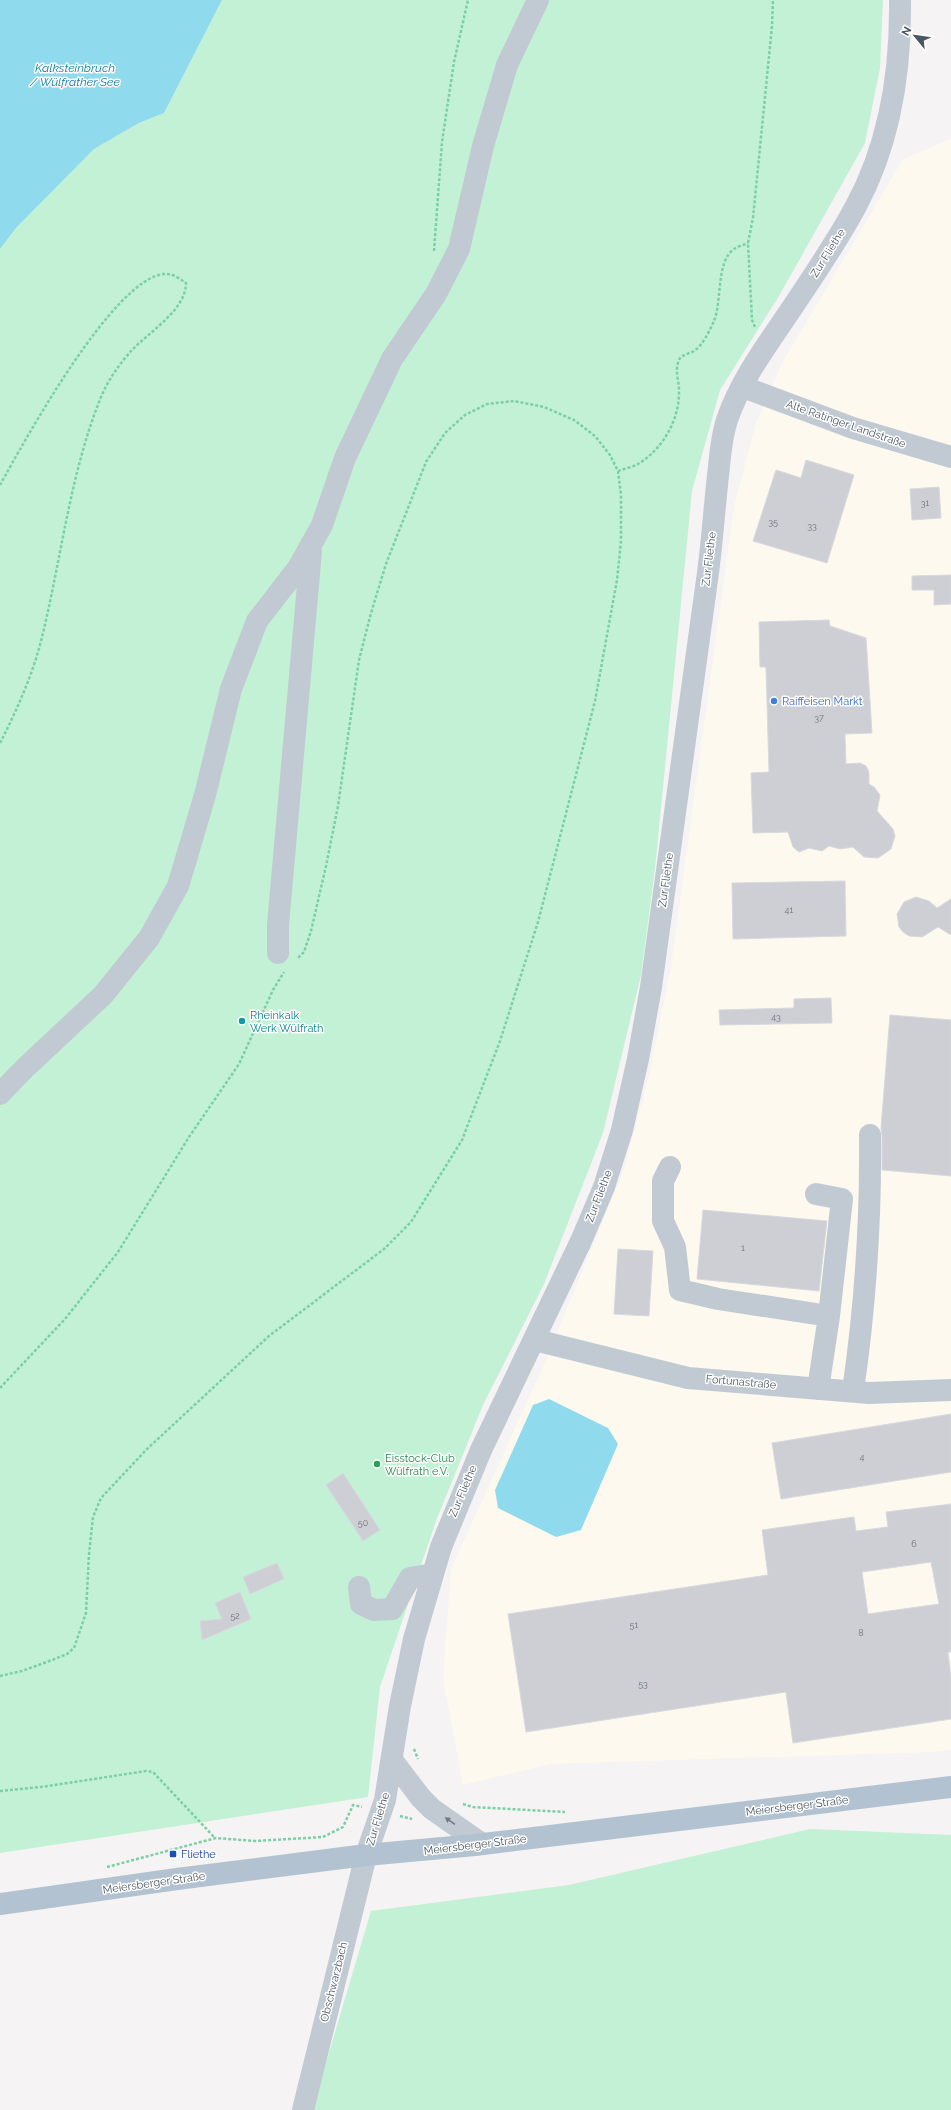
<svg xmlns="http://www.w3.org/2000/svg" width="951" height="2110" font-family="Raleway,sans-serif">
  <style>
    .commercial { fill: #fdf9ef }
    .green { fill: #c3f1d5 }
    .water { fill: #90daee }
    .building { fill: #cdcfd5; stroke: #d7d9de; fill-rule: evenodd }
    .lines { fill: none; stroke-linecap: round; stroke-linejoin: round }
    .path { stroke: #7ad0a6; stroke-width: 2.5; stroke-dasharray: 3 2; stroke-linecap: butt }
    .minor { stroke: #c1cad2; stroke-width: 22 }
    .major { stroke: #b3c2d1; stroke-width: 22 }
    .oneway { fill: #6e7983 }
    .shop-dot { fill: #3f7fe0; stroke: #fff; stroke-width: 1.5 }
    .culture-dot { fill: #0f9aa8; stroke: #fff; stroke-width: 1.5 }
    .leisure-dot { fill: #2e9e5b; stroke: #fff; stroke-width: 1.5 }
    .transit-dot { fill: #1a4fb4; stroke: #fff; stroke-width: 1.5 }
    .labels { text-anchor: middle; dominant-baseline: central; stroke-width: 3; stroke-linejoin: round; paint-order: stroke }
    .number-label { font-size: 9px; fill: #6b747e }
    .street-label { font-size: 11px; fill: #4a5661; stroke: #fff }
    .shop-label { font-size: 11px; fill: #366cbe; stroke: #fff; text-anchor: start }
    .culture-label { font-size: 11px; fill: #0d838f; stroke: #fff; text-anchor: start }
    .leisure-label { font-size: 11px; fill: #27864d; stroke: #fff; text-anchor: start }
    .transit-label { font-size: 11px; fill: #164399; stroke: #fff; text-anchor: start }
    .water-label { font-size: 12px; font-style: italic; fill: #0c7c9b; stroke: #fff }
  </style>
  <rect width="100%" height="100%" fill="#f5f3f3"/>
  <path class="commercial" d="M951 139V1750L934 1752 551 1764 463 1785 443 1678 451 1569 542 1369 624 1169 649 1076 671 966 734 506 756 423 782 363 903 159Z"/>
  <path class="green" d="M222 0H883L880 68 865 143 779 296 720 390 692 491 655 869 641 975 603 1133 544 1284 483 1405 436 1521 380 1687 368 1797 0 1853V249L16 228 94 149 139 123 164 113Z
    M810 1829 951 1835V2110H312L371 1911 569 1885Z"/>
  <path class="water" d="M0 0H222L164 113 139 123 94 149 16 228 0 249Z
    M549 1399 608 1428 618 1444 581 1530 556 1537 498 1508 495 1490 533 1405Z"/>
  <path class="building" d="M806 460 854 475 827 563 753 541 776 470 801 478Z
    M939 487 941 518 912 520 910 489Z
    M951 575V604L934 605V590H912V576Z
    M829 620 830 626 866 638 872 733 845 734 846 764 860 763 866 766 869 772V784L874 787 880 795 877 811 893 829 895 836 891 849 878 858 864 857 853 847 840 849 829 846 822 851 809 848 799 852 793 847 788 832 753 833 751 773 769 772 766 667H760L759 622Z
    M845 881 846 936 733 939 732 883Z
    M916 897 929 901 937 908 951 899V935L938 927 922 937 909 936 903 932 899 927 897 914 904 902Z
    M831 998 832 1023 720 1025 719 1010 794 1008V999Z
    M890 1015 951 1020V1176L882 1170V1135L881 1128Z
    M703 1210 827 1221 819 1291 697 1279Z
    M618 1249 653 1251 649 1316 614 1314Z
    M951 1414V1472L781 1499 772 1443Z
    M343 1473 380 1530 363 1541 326 1485Z
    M951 1504V1652H948L951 1677V1719L793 1743 786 1692 526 1732 508 1614 768 1575 762 1530 854 1517 856 1531 888 1527 886 1512ZM931 1562 939 1604 868 1614 862 1572Z
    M277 1563 284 1579 250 1594 243 1577Z
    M240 1592 251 1619 202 1640 200 1621 222 1619 215 1603Z"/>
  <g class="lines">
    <path class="path" d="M434 251 442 142 454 62 468 0
      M755 327 752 320 748 243 753 218 772 26 773 0
      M618 471C624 469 632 467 638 464 663 449 680 419 679 390 679 381 675 372 678 363 680 354 687 355 694 351 703 345 710 330 714 321 722 302 716 261 734 249 738 246 744 245 748 243
      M0 485C25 440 113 279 164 274 173 273 180 279 186 283 186 310 149 332 132 350 120 363 108 380 101 397 69 476 61 563 40 645 31 678 16 712 0 743
      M0 1388 65 1319 118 1252 189 1137 239 1064 273 990 284 972
      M0 1676 22 1671 52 1660 67 1654 74 1648 86 1613 89 1554 93 1517 101 1498 147 1449 269 1336 384 1249 411 1222 462 1140 500 1041 538 922 595 701 617 580 621 541V495L618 471 610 455 595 436 574 420 544 407 514 401 487 404 465 415 445 433 426 462 386 564 371 613 359 660 338 806 326 866 311 931 304 952 297 959
      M414 1749 418 1759
      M0 1791 41 1787 146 1771 153 1772 215 1838
      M463 1804 473 1807 565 1812
      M400 1816 412 1819
      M107 1867 216 1838 255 1841 323 1837 343 1827 353 1805 362 1807"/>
    <path class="minor" d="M743 387 853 428 951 457
      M278 953V925L311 551
      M0 1094 24 1069 103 995 149 938 178 886 205 795 231 689 257 621 298 568 322 525 345 458 392 359 436 294 459 249 483 146 507 65 538 0
      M670 1167 663 1181V1221L675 1247 680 1290 718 1299 829 1316 818 1389
      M816 1194 842 1199 829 1316
      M535 1340 688 1378 869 1393 951 1390
      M853 1391C865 1307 871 1220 870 1135
      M359 1587 361 1604 374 1610 392 1609 410 1578 433 1574
      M392 1760 421 1798 432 1809 482 1844
      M303 2110 366 1855 385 1800 400 1706 414 1639 441 1547 481 1450 581 1241 604 1187 622 1130 638 1059 651 987C670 851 688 716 707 580 712 545 714 511 718 476 720 458 721 438 727 420 742 376 773 337 798 299 818 269 839 238 856 206 890 143 901 71 900 0"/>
    <path class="major" d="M0 1904 177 1879 366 1855 475 1845 951 1787"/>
  </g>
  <defs><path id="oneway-solid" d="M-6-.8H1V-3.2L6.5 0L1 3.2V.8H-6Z"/></defs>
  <use class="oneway" href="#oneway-solid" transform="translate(450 1821) rotate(-145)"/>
  <circle class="shop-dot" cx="774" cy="701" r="4"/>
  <circle class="culture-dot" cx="242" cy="1021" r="4"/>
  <circle class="leisure-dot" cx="377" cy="1464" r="4"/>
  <rect class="transit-dot" x="169" y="1850" width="8" height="8" rx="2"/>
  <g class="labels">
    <g class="number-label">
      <text x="925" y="503">31</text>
      <text x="773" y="522">35</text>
      <text x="812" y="526">33</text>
      <text x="819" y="718">37</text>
      <text x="789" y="910">41</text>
      <text x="776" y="1017">43</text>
      <text x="743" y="1248">1</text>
      <text x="862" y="1457">4</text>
      <text x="363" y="1523">50</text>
      <text x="914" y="1544">6</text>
      <text x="235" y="1616">52</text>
      <text x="634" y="1625">51</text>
      <text x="861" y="1633">8</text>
      <text x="643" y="1684">53</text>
    </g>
    <g class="street-label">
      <text transform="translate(828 253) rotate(-58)">Zur Fliethe</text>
      <text transform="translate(846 424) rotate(19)">Alte Ratinger Landstraße</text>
      <text transform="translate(709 559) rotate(-83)">Zur Fliethe</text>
      <text transform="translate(666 880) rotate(-82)">Zur Fliethe</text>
      <text transform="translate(599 1196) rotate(-69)">Zur Fliethe</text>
      <text transform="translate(741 1382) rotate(5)">Fortunastraße</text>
      <text transform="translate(463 1491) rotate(-67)">Zur Fliethe</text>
      <text transform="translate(797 1806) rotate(-7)">Meiersberger Straße</text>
      <text transform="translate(378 1819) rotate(-73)">Zur Fliethe</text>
      <text transform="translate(475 1845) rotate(-7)">Meiersberger Straße</text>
      <text transform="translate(154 1883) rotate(-8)">Meiersberger Straße</text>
      <text transform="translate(334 1982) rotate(-76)">Obschwarzbach</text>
    </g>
    <g class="shop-label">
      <text x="782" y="701">Raiffeisen Markt</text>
    </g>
    <g class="culture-label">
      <text x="250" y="1015">Rheinkalk<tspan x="250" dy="13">Werk Wülfrath</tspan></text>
    </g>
    <g class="leisure-label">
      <text x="385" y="1458">Eisstock-Club<tspan x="385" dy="13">Wülfrath e.V.</tspan></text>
    </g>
    <g class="transit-label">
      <text x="181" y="1854">Fliethe</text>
    </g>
    <g class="water-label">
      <text x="75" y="68">Kalksteinbruch<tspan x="75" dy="14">/ Wülfrather See</tspan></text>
    </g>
  </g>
  <g transform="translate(915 36) rotate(299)" stroke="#ffffff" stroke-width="3" paint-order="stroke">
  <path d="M0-3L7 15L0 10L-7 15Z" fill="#4a5661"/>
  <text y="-6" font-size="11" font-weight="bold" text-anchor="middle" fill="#4a5661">N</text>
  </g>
</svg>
